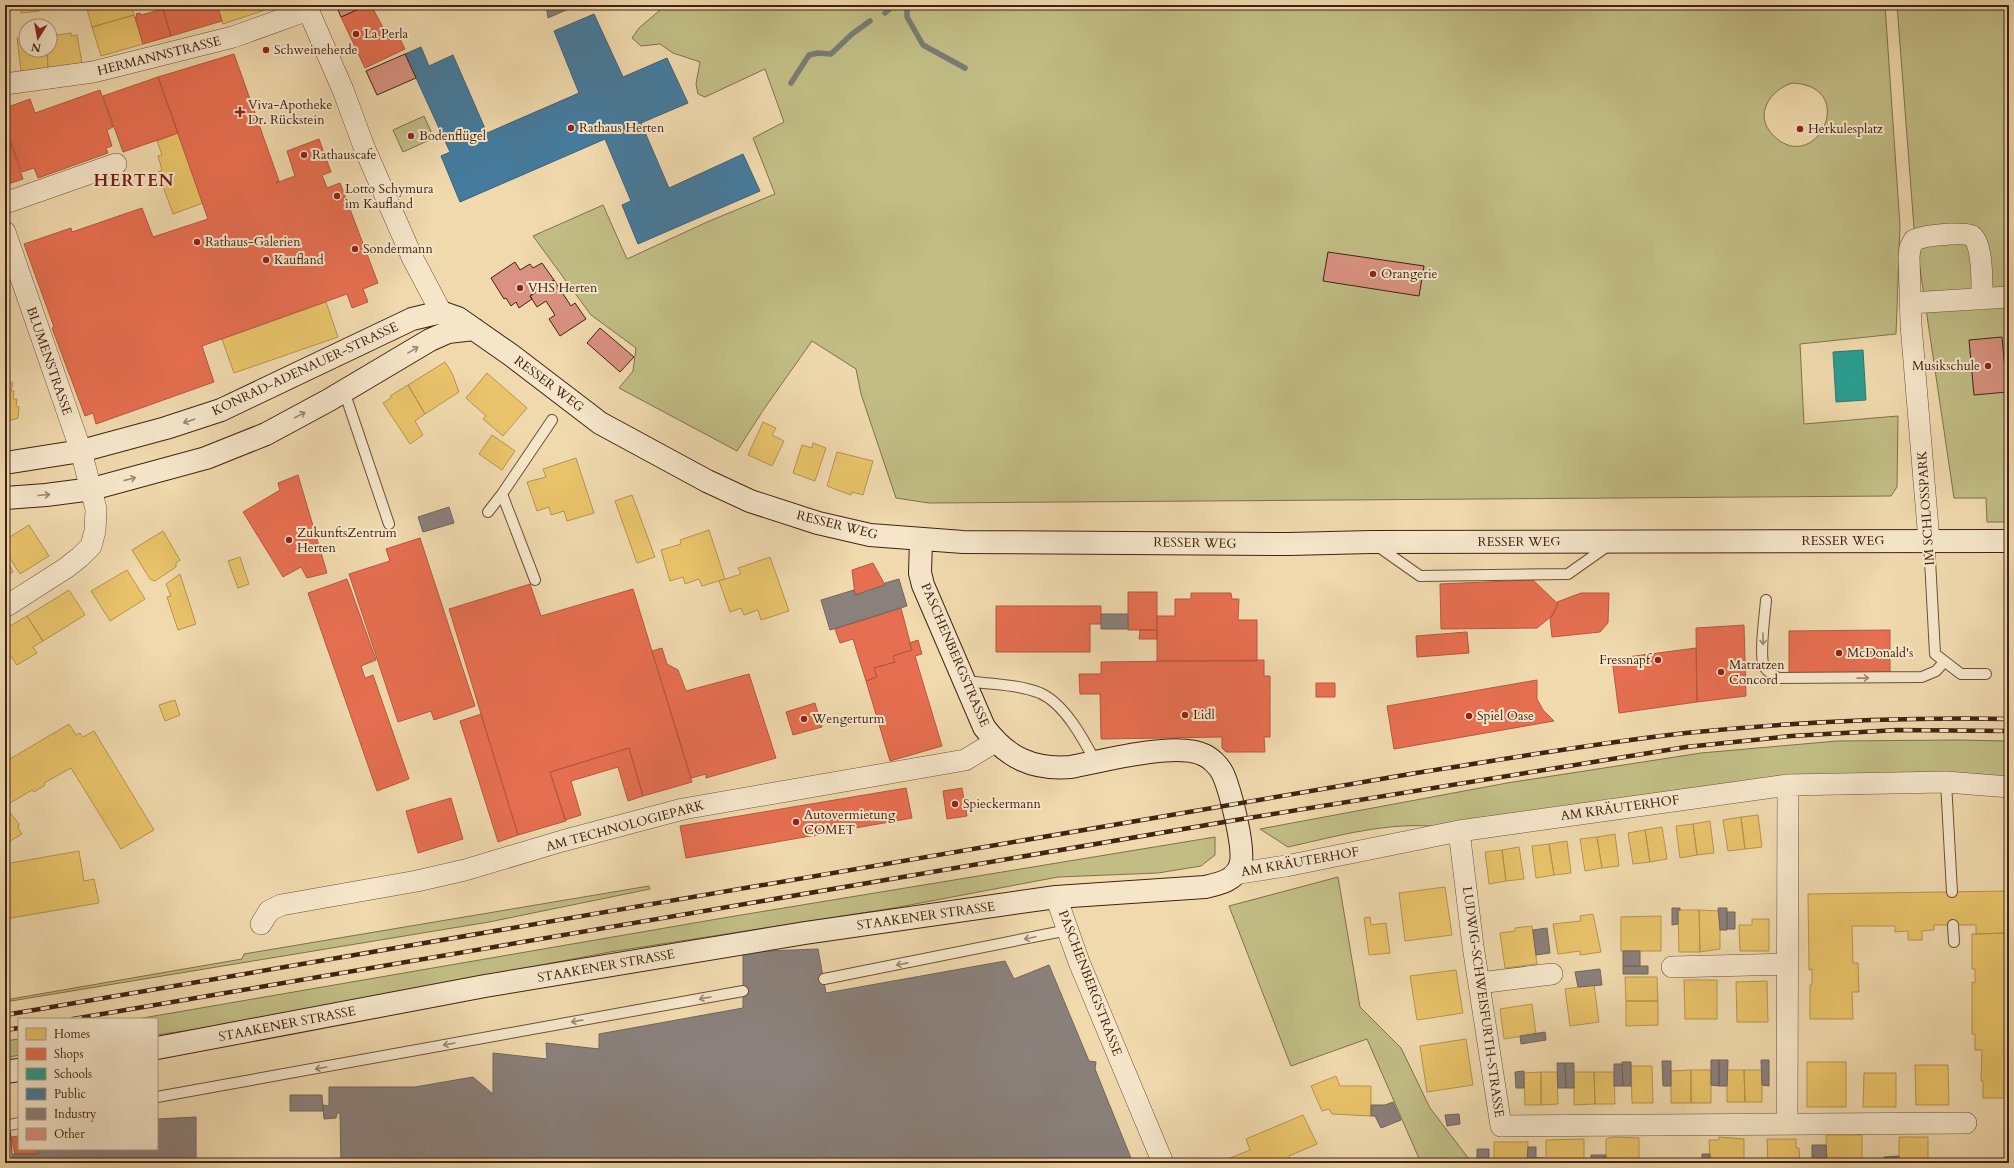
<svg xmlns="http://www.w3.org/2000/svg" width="2014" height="1168" font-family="Cardo,serif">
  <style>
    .green { fill: #c1bd85; stroke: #82704c; fill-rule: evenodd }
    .homes { fill: #e9c46a; stroke: #b79350 }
    .shops { fill: #e76f51; stroke: #b6583e }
    .schools { fill: #2a9d8f; stroke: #31786a }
    .public { fill: #457b9d; stroke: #446073 }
    .industry { fill: #8a817c; stroke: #74645c }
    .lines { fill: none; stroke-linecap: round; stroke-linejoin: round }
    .stream { stroke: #797c74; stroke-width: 5.5 }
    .building { fill: #d99281; stroke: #422212 }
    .lane-casing { stroke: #6d5039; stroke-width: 12 }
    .street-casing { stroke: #6d5039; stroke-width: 22 }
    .secondary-casing { stroke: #422212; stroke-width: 24 }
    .lane { stroke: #f5e6ca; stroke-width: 10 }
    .street { stroke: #f5e6ca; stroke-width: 21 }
    .secondary { stroke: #f5e6ca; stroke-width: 22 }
    .rail-casing { stroke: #422212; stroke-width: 4.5 }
    .rail { stroke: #f5e6ca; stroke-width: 3; stroke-dasharray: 9; stroke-linecap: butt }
    .oneway { stroke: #9c846e }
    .poi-dot { fill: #8f2418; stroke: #f5e6ca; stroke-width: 1.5 }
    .labels { text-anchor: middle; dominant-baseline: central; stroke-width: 4; stroke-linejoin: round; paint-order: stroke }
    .poi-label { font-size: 13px; fill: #422212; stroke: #f5e6ca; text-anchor: start }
    .street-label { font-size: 13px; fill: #422212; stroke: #f5e6ca }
    .district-label { font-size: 17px; font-weight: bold; letter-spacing: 1px; fill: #7a1f14; stroke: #f5e6ca }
  </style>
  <rect width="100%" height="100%" fill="#efd9ad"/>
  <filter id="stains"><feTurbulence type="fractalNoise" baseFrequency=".005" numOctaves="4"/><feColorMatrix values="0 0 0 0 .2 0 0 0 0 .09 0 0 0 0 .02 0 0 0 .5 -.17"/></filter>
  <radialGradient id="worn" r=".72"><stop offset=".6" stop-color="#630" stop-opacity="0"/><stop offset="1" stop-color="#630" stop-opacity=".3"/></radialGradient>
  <path class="green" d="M666 5H1885L1900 226 1896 334 1800 344 1804 424 1898 416 1897 487 1891 496 929 503 896 498 861 394 856 369 812 341 764 409 737 451 619 388 633 371 636 348 591 315 533 236 603 205 627 259 707 222 775 194 753 138 784 122 765 69 705 97 698 94 696 84 700 62 673 53 660 44 641 46 632 38 639 28ZM1792 83C1861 86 1815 178 1773 135 1753 115 1770 90 1792 83Z
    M1897 5H2009V522H1987L1986 498H1954L1914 228Z
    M424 116 434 138 403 152 393 130Z
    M1958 740 2009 741V780L1953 775 1441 827C1389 821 1338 836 1288 847L1260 829 1507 783 1701 753 1837 741Z
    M1215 837V855L1201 866 1158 873 1058 877 894 908 610 952 224 1025 157 1035V1019H137L723 918Z
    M1338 877 1360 1007 1401 1048 1430 1108 1472 1163H1421L1367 1039 1291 1066 1229 906Z
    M649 886 650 889 489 922 5 1002V1000L242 959 244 954Z
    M19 1039V1055L5 1058V1041Z"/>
  <path class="homes" d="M20 5H36L39 11 21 13Z
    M86 5H131L134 15 92 27Z
    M162 5H177L163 9Z
    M217 5H280L223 24Z
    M134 15 143 44 101 56 92 27Z
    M71 33V36L77 35 82 63 48 69 47 50H50V36Z
    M26 37V50H47L48 69 21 71 17 38Z
    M178 133 203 203 173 214 158 172 162 170 158 156 162 155 157 141Z
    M326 302 338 337 234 373 222 339Z
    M445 362 452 373 459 392 425 414 408 385Z
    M487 373 527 408 503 436 483 419 486 416 466 398Z
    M5 379 13 383 11 391H14L13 399H17L16 406 19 407 18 418 5 422Z
    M408 385 425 414 415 421 423 435 410 444 383 403 391 398 390 396Z
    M763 422 776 428 772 435 784 441 772 466 748 455Z
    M492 435 515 451 502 470 479 454Z
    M813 443 826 448 815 481 793 473 802 445 812 448Z
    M837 452 873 461 863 495 852 492 851 495 827 486Z
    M576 458 594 513 567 521 564 511 551 515 549 507 537 511 527 482 546 477 543 469Z
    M632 495 655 557 637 563 615 501Z
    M29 525 49 556 20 574 5 551V540Z
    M709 530 725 579 702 586 699 579 685 584 683 577 670 581 661 550 681 544 680 540Z
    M163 531 180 560 176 563V567L155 581 150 579 132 550Z
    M5 556 13 572 5 576Z
    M240 557 249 584 238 588 228 561Z
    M770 557 789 611 761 620 758 610 744 615 741 608 730 612 719 581 741 574 738 568Z
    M127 570 145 599 110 621 91 591Z
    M180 574 196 624 178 630 167 597 171 596 166 584Z
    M69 590 85 615 43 641 27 616Z
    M27 616 43 641 33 647 37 653 17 665 5 648V629Z
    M175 700 180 715 165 721 159 705Z
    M69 724 76 735 80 733 83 737 94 731 154 830 121 849 71 768 44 783 45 785 34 792 32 790 5 806V762Z
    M5 806 19 824 18 828 22 834 5 844Z
    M1758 815 1762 847 1745 849 1741 817Z
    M1741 817 1745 849 1728 851 1723 820Z
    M1710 821 1714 853 1697 855 1693 824Z
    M1693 824 1697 855 1680 858 1676 826Z
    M1662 827 1667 859 1650 862 1645 830Z
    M1645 830 1650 862 1633 864 1628 833Z
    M1615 834 1619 866 1602 868 1597 837Z
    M1597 837 1602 868 1585 871 1580 839Z
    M1567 841 1571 873 1554 875 1549 844Z
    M1549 844 1554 875 1536 878 1532 846Z
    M1519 847 1524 879 1506 881 1502 850Z
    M1502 850 1506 881 1489 884 1485 852Z
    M79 851 84 881 94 879 99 903 5 919V864Z
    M1445 887 1452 935 1405 941 1399 893Z
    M2009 891V933L1976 934V925H1934V930L1922 931V940H1908V931L1895 932V926H1852L1853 963H1858L1859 992H1852L1853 1019H1810V985H1812V969L1809 970 1808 894Z
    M1678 910H1699L1700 952H1679Z
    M1699 910 1720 911V949L1700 952Z
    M1593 914 1601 952 1580 955V951L1558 954 1553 924 1581 921 1580 916Z
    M1661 916V951H1621V917Z
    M1370 917 1371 925 1386 923 1390 953 1369 955 1364 918Z
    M1752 919H1769V951H1740L1739 925H1752Z
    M1532 926 1537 964 1505 968 1500 933 1515 931V928Z
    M2009 933V1098H1983V1081H1981L1982 1050H1975V1034H1972V982L1975 983V969H1972V934Z
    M1456 970 1463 1013 1417 1020 1410 976Z
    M1625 977H1657L1658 1001H1626Z
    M1684 980H1717V1019H1685Z
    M1767 981 1768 1022H1737L1736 982Z
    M1594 985 1599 1022 1570 1026 1565 989Z
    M1626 1001H1658V1025L1626 1026Z
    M1532 1004 1536 1034 1504 1039 1500 1009Z
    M1466 1039 1473 1085 1427 1092 1420 1046Z
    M1807 1062H1846V1107H1807Z
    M1915 1065H1948L1949 1105H1916Z
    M1631 1066H1652L1653 1103H1632Z
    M1691 1070H1711V1103H1691Z
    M1727 1070H1744L1745 1102H1727Z
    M1744 1070H1762V1102H1745Z
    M1671 1071 1691 1070V1103H1671Z
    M1541 1072V1105H1525L1524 1073Z
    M1541 1072H1557L1558 1104 1541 1105Z
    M1574 1072H1594L1595 1104 1574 1105Z
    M1594 1072H1614L1615 1104H1595Z
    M1864 1073H1896V1107H1863Z
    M1336 1076 1340 1086H1371V1116L1332 1114 1329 1109 1322 1111 1311 1086Z
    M1303 1115 1317 1144 1289 1156 1291 1159 1282 1163H1226L1225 1160 1250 1150 1246 1139Z
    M1826 1135H1862V1163H1827Z
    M1613 1137 1639 1138V1163H1606V1139Z
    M1719 1137 1744 1139V1163H1710L1709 1140H1719Z
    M1899 1137H1928V1163H1899Z
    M1584 1139V1163H1546V1140Z
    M1767 1139H1796V1148H1799L1800 1162 1768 1163Z
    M1494 1142H1528L1527 1163H1494Z
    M1661 1159H1692V1163H1661Z
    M1353 1162H1397V1163H1353Z"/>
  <path class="shops" d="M177 5H217L222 21 171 36 163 9Z
    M368 5H371L389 39 398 35 405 49 365 68 341 17Z
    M163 9 171 36 143 44 135 17H137L136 14 140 13 141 15Z
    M5 40 9 65 5 72Z
    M234 54 279 181 276 183 295 176 287 151 319 139 331 172 322 175 327 188 340 183 378 283 363 289 368 302 352 308 347 294 202 346 214 382 96 424 93 413 85 416 52 328 54 327 24 244 71 228 72 232 142 208 153 237 208 219 158 77Z
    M158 77 178 133 123 152 103 96Z
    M100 90 113 127 107 130 112 146 106 148 108 153 38 178 34 168 22 172 5 126V108L30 99 35 113Z
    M5 127 23 179 5 185Z
    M298 475 327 573 307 578 301 567 283 577 243 512 280 490 278 483Z
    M420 538 475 706 434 720 431 711 398 722 349 574 390 561 386 549Z
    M873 563 885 585 855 595 852 570Z
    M347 579 376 660 361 666 365 678 373 675 409 779 377 791 308 593Z
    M1533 580 1558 604 1553 615 1537 628 1441 629 1440 584Z
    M530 584 541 616 633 589 692 782 643 796 629 748 550 772 566 821 518 835 449 609Z
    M1128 592H1157V630H1128Z
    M1191 593H1231L1232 599H1239L1238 620H1257V661H1157V616H1175V599H1191Z
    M1581 593H1609L1608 623 1600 632 1552 637 1550 619 1558 604 1557 602Z
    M996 606H1101V624H1090V652H996Z
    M901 608 912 650 893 656 895 662 874 668 877 677 866 681 853 639 840 643 835 629Z
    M1744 625 1746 696 1697 702 1696 628Z
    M1140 630H1157V639H1139Z
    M1890 630V674L1789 675V631Z
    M1467 632 1469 653 1417 657 1416 636Z
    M918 640 922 654 915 656 942 746 890 761 866 681 877 677 874 668 895 662 893 656 912 650 909 643Z
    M662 648 667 664 678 670 686 691 749 674 776 758 706 778V774L691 778 652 651Z
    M1696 648 1697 702 1619 713 1612 659Z
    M1264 660V676H1270V737H1264L1265 752H1226L1222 748V737L1101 739 1100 694H1080L1079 674H1101V662Z
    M1537 680V699L1543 710 1554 721 1394 749 1387 706Z
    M1316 683H1335V697H1316Z
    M815 703 822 727 793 735 786 712Z
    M481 714 518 835 498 842 460 721Z
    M629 748 643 796 628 801 618 767 571 781 581 815 565 820 550 772Z
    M906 788 912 818 686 858 680 826Z
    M962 788 967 816 947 819 943 791Z
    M451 798 463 839 418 853 406 811Z
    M19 1136V1149H37L38 1154H15L11 1137Z"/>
  <path class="schools" d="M1863 350 1866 400 1836 402 1833 352Z"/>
  <path class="public" d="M594 14 623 77 667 58 688 103 641 123 669 188 743 154 760 191 638 244 622 205 631 201 605 139 460 202 441 156 450 152 405 54 421 47 429 66 453 55 487 133 579 93 554 31Z"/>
  <path class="industry" d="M546 5H572L573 7 548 18Z
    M449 507 454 523 423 532 418 517Z
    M899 579 907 606 830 630 821 600 854 590 855 595 885 585V583Z
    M1101 614H1128V629H1101Z
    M1672 908H1680V910H1678V924L1672 925Z
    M1718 908H1727V930H1720Z
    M1727 912H1735V929H1727Z
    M1547 928 1550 953 1536 955 1533 930Z
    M818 949 826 993 1005 961 1014 979 1049 965 1089 1061 1096 1062 1095 1069 1133 1163H341L340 1113H337L336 1118 324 1119 323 1105 329 1106V1087H415L473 1077 493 1094V1053L547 1059 546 1043 599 1049V1034L743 1008V952Z
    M1623 951H1640V966H1623Z
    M1623 966H1648V974H1623Z
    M1600 969 1602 985 1578 987 1575 972Z
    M1545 1032 1546 1040 1521 1044 1520 1036Z
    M1711 1060H1719V1086L1711 1085Z
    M1719 1060H1728L1727 1086H1719Z
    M1761 1060H1769V1086L1762 1085Z
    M1662 1061H1671V1086H1663Z
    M1622 1062H1631V1086H1623Z
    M1557 1063H1565L1566 1088H1558Z
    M1565 1063H1574V1088H1566Z
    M1614 1064H1622L1623 1086H1614Z
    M1524 1071V1088H1516L1515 1072Z
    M290 1095H322L323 1111H290Z
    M1393 1102 1401 1120 1381 1128 1375 1116H1371V1105H1385Z
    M1459 1114 1460 1124 1447 1126 1445 1115Z
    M196 1117V1163H13V1154H38L37 1149H157V1119Z
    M1812 1145H1826L1827 1163H1812Z
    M1528 1147H1536V1163H1527Z
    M1477 1149H1489V1163H1477Z
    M1702 1154H1710V1163H1702Z
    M1591 1155H1606V1163H1591Z
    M1899 1156V1163H1884V1157Z
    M1536 1158H1544V1163H1536Z
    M1756 1159H1768V1163H1756Z"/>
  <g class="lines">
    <path class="stream" d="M907 5V17L923 45 965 68
      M885 13 892 7 899 5
      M791 83 809 55 818 53 831 54 852 34 870 21"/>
  </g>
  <path class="building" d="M336 5H368L341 17Z
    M405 54 416 78 377 95 366 71Z
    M1328 252 1424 266 1419 296 1323 281Z
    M515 262 520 270 530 264 533 268 542 263 554 280 530 296 532 299 519 308 516 302 511 306 506 298 504 299 491 278Z
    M554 280 571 306 575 303 586 319 560 336 549 319 555 315 546 301 537 307 530 296Z
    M600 328 634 357 620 372 587 343Z
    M2002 337 2007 392 1974 395 1969 340Z"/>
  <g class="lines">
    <defs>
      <path id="lane" d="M344 391 389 524
        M502 494 535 580
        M488 512 502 494 552 420
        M1929 541 1935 654 1961 674H1986
        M1376 545 1420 576 1568 574 1609 545
        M1766 600C1765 614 1759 655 1764 666 1767 672 1773 675 1778 678L1922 677 1936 671 1944 662
        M964 681C989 684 1017 684 1040 693 1065 704 1084 740 1096 763
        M1946 782 1952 892
        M1953 925 1954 942
        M824 979 1068 930
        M157 1097 743 991
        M5 1126 19 1123
        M5 1134 7 1163"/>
      <path id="street" d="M306 5 343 90 364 147 412 257 441 312
        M5 84 93 72 233 37 308 10
        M5 203 116 164
        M5 232 81 451 96 509 95 531 91 546 80 557 66 568 5 607
        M1910 303 2009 297
        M1929 541 1911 325 1909 257 1910 248 1914 240C1926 235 1938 235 1950 234 1957 234 1966 233 1972 236 1983 243 1982 286 1982 299
        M1459 831 1473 946 1501 1126 1966 1123
        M1234 874 1286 866 1459 831 1788 785 1946 782 2009 787
        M1056 897 1079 962 1163 1163
        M261 924 269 911 281 905 417 881 465 870 562 841 683 809 965 760 995 742
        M1672 967 1787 964
        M1479 983 1552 974
        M1787 1124 1788 785"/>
      <path id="secondary" d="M5 463 81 451 166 428 221 410 412 319 441 312 458 318 511 355 600 423 707 481 750 501 818 523 870 535 963 542 1289 544 1371 542 2009 541
        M5 498 46 495 92 489 206 458 266 434 329 400 430 340 448 332 474 329
        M157 1048 485 986 805 933 1056 897 1205 887C1218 884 1235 881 1240 866 1246 850 1230 790 1223 774 1219 766 1211 758 1204 755 1177 741 1102 761 1071 767 1033 770 1007 758 984 727L923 585 920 573 921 540
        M5 1072 19 1070"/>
    </defs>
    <use href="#lane" class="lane-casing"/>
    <use href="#street" class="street-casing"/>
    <use href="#secondary" class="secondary-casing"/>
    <use href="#lane" class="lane"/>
    <use href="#street" class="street"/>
    <use href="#secondary" class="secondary"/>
    <defs>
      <path id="rail" d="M5 1015 1416 773C1506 759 1596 743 1686 733 1793 722 1901 717 2009 719
        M73 1019 1236 820 1686 747 1791 736 1897 730 2009 731
        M5 1030 19 1028"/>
    </defs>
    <use href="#rail" class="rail-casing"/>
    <use href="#rail" class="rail"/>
  </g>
  <defs><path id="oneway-shaft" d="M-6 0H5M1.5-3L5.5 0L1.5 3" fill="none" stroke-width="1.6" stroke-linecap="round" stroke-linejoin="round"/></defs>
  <g class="oneway">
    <use href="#oneway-shaft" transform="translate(413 350) rotate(-31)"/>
    <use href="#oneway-shaft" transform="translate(300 415) rotate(-28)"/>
    <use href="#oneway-shaft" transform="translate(189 421) rotate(162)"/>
    <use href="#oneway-shaft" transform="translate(130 479) rotate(-15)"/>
    <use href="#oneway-shaft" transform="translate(44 495) rotate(-5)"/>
    <use href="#oneway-shaft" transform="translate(1763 639) rotate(90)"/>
    <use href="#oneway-shaft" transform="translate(1863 678) rotate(-1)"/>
    <use href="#oneway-shaft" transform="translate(1030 938) rotate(168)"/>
    <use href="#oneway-shaft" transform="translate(902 964) rotate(169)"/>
    <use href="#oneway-shaft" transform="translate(705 998) rotate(170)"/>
    <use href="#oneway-shaft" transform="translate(577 1021) rotate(170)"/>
    <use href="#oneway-shaft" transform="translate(449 1044) rotate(170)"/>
    <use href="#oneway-shaft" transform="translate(321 1068) rotate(170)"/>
  </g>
  <g class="poi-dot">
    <circle cx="356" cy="34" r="4"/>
    <circle cx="266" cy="50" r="4"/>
    <path d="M238 106h4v4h4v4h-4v4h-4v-4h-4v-4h4z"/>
    <circle cx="571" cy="128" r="4"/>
    <circle cx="1800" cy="129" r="4"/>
    <circle cx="411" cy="136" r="4"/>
    <circle cx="304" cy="155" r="4"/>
    <circle cx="337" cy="196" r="4"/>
    <circle cx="197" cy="242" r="4"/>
    <circle cx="355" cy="249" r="4"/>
    <circle cx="266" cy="260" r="4"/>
    <circle cx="1373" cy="274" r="4"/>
    <circle cx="520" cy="288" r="4"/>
    <circle cx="1988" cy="366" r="4"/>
    <circle cx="289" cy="540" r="4"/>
    <circle cx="1839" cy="653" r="4"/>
    <circle cx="1658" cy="660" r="4"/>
    <circle cx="1721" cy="672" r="4"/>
    <circle cx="1185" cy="715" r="4"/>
    <circle cx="1469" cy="716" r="4"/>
    <circle cx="804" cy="719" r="4"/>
    <circle cx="955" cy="804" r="4"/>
    <circle cx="796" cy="822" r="4"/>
  </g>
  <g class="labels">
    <g class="poi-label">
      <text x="364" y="34">La Perla</text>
      <text x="274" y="50">Schweineherde</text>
      <text x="248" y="105">Viva-Apotheke<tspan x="248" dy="15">Dr. Rückstein</tspan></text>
      <text x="579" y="128">Rathaus Herten</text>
      <text x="1808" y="129">Herkulesplatz</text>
      <text x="419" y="136">Bodenflügel</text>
      <text x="312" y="155">Rathauscafe</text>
      <text x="345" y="189">Lotto Schymura<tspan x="345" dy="15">im Kaufland</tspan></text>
      <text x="205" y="242">Rathaus-Galerien</text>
      <text x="363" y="249">Sondermann</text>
      <text x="274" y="260">Kaufland</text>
      <text x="1381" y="274">Orangerie</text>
      <text x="528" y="288">VHS Herten</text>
      <text x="1980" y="366" text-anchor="end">Musikschule</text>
      <text x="297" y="533">ZukunftsZentrum<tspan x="297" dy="15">Herten</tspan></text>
      <text x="1847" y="653">McDonald's</text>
      <text x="1650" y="660" text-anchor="end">Fressnapf</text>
      <text x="1729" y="665">Matratzen<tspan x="1729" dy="15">Concord</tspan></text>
      <text x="1193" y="715">Lidl</text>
      <text x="1477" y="716">Spiel Oase</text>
      <text x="812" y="719">Wengerturm</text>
      <text x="963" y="804">Spieckermann</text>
      <text x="804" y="815">Autovermietung<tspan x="804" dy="15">COMET</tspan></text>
    </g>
    <g class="street-label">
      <text transform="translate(159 56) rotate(-14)">HERMANNSTRASSE</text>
      <text transform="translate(49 361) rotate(71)">BLUMENSTRASSE</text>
      <text transform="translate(305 369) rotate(-25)">KONRAD-ADENAUER-STRASSE</text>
      <text transform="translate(549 384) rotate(37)">RESSER WEG</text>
      <text transform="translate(1926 508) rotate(-94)">IM SCHLOSSPARK</text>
      <text transform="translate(837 525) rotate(14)">RESSER WEG</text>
      <text x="1843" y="541">RESSER WEG</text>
      <text x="1519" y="542">RESSER WEG</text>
      <text transform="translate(1195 543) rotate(1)">RESSER WEG</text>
      <text transform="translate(955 655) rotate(67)">PASCHENBERGSTRASSE</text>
      <text transform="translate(1620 808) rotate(-8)">AM KRÄUTERHOF</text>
      <text transform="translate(625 826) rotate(-15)">AM TECHNOLOGIEPARK</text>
      <text transform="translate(1300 862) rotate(-10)">AM KRÄUTERHOF</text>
      <text transform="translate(926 916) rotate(-8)">STAAKENER STRASSE</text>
      <text transform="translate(606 966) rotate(-10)">STAAKENER STRASSE</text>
      <text transform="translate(1090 983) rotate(69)">PASCHENBERGSTRASSE</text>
      <text transform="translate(1483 1002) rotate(82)">LUDWIG-SCHWEISFURTH-STRASSE</text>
      <text transform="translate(287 1024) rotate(-11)">STAAKENER STRASSE</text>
    </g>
    <g class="district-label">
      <text x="134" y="180">HERTEN</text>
    </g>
  </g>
  <rect width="2014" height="1168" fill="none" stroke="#efd9ad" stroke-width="20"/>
  <rect x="6" y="6" width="2002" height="1156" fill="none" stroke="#422212" stroke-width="2"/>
  <rect x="10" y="10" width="1994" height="1148" fill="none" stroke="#422212"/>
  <rect x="18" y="1018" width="140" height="132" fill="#f5e6ca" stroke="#ad9880"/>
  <rect x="26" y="1028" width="20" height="12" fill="#e9c46a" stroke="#ad9880"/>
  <text x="54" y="1038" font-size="12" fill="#422212">Homes</text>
  <rect x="26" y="1048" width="20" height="12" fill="#e76f51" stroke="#ad9880"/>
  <text x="54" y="1058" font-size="12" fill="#422212">Shops</text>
  <rect x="26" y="1068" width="20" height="12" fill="#2a9d8f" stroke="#ad9880"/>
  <text x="54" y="1078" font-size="12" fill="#422212">Schools</text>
  <rect x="26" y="1088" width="20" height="12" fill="#457b9d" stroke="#ad9880"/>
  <text x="54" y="1098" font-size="12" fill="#422212">Public</text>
  <rect x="26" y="1108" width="20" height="12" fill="#8a817c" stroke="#ad9880"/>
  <text x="54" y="1118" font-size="12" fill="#422212">Industry</text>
  <rect x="26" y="1128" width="20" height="12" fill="#d99281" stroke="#ad9880"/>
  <text x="54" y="1138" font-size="12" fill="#422212">Other</text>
  <g transform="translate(38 38) rotate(191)"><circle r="19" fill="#f5e6ca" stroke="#ad9880"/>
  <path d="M0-3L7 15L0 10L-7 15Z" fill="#8f2418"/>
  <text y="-6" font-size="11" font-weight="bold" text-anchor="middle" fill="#422212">N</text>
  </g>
  <rect width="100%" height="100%" filter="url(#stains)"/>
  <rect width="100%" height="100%" fill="url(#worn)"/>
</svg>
